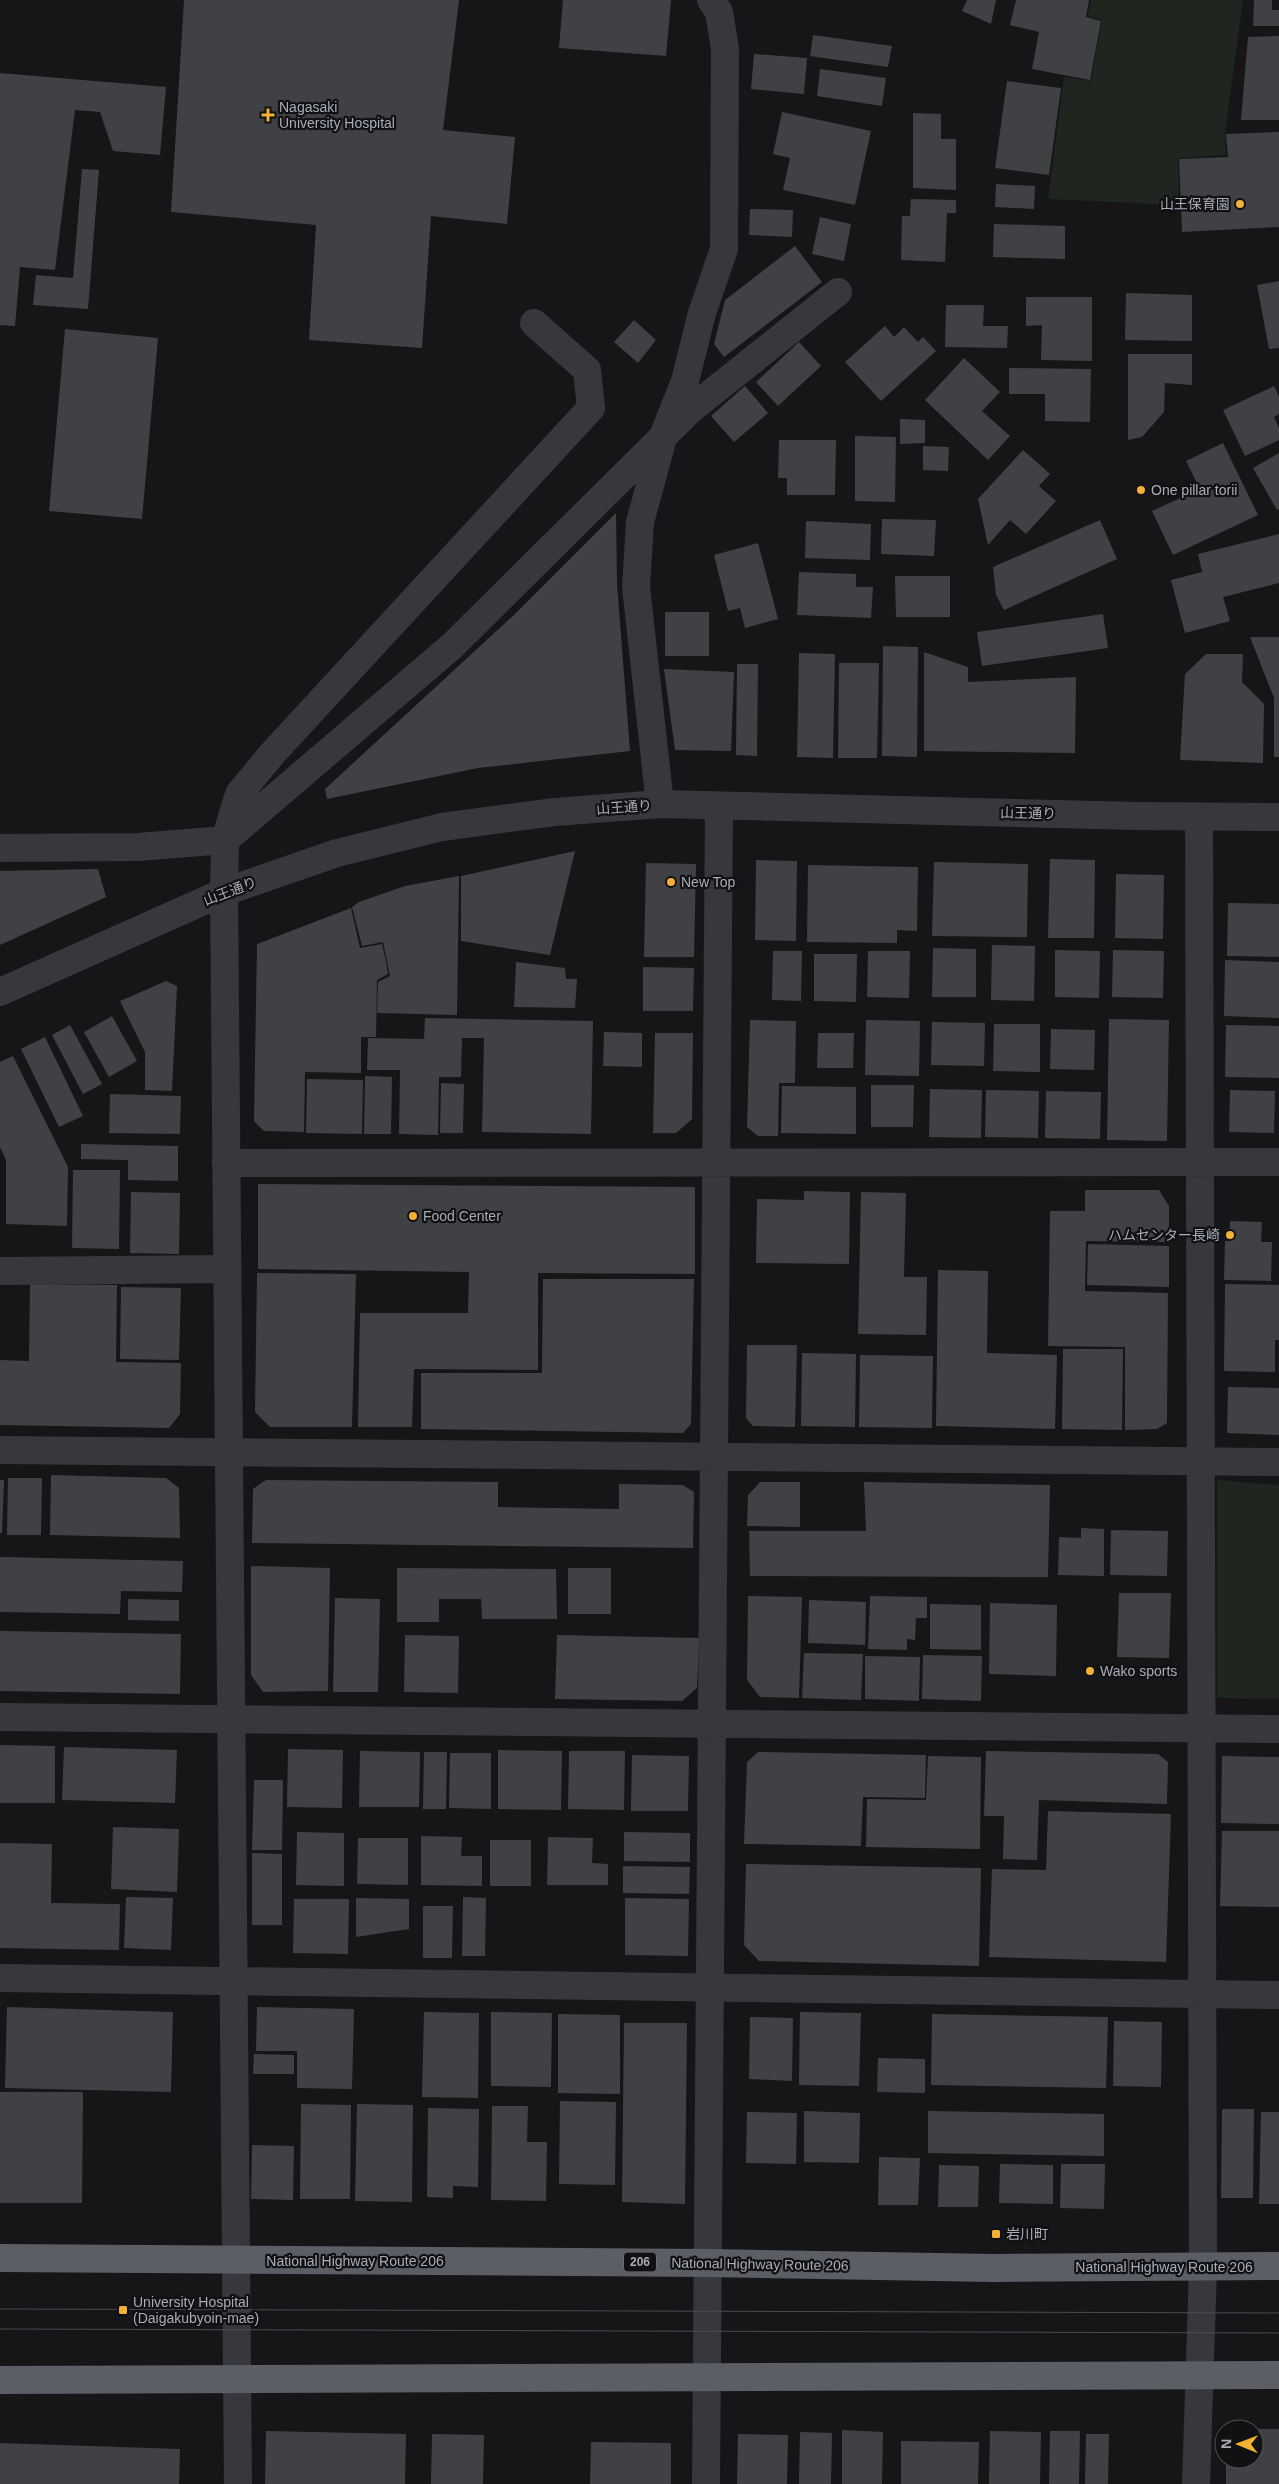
<svg xmlns="http://www.w3.org/2000/svg" width="1279" height="2484" font-family="Arial,'Noto Sans JP',sans-serif">
  <style>
    .green { fill: #1e261f }
    .building { fill: #404145 }
    .lines { fill: none; stroke-linecap: round; stroke-linejoin: round }
    .minor { stroke: #37383d; stroke-width: 28 }
    .tertiary { stroke: #37383d; stroke-width: 28 }
    .trunk { stroke: #5b5e65; stroke-width: 28 }
    .tram { stroke: #4a4c52; stroke-width: 1 }
    .poi-dot { fill: #f2b134; stroke: #111113; stroke-width: 2 }
    .labels { text-anchor: middle; dominant-baseline: central; stroke-width: 4.5; stroke-linejoin: round; paint-order: stroke }
    .shield { fill: #111113; stroke: #7b7e86; stroke-width: 1 }
    .shield-label { font-size: 12px; font-weight: bold; fill: #a8adb8 }
    .poi-label { font-size: 14px; fill: #a8adb8; stroke: #111113; text-anchor: start }
    .street-label { font-size: 14px; fill: #a8adb8; stroke: #111113 }
  </style>
  <rect width="100%" height="100%" fill="#161618"/>
  <path class="green" d="M1091 0H1243L1225 133 1226 155 1178 158 1179 205 1048 199 1064 77 1091 81 1102 20 1088 16Z
    M1217 1480 1279 1485V1699L1217 1698Z"/>
  <path class="building" d="M184 0H459L443 130 515 137 507 224 431 216 422 348 309 340 316 225 171 212Z
    M563 0H671L666 56 559 48Z
    M967 0H996L991 24 962 11Z
    M1016 0H1089L1086 17 1101 21 1090 80 1032 69 1039 32 1010 25Z
    M1254 0H1272V10H1279V26H1253Z
    M813 35 892 46 888 67 810 56Z
    M1279 36V120H1241L1248 37Z
    M754 54 807 58 804 94 751 89Z
    M820 69 886 78 882 106 817 96Z
    M0 73 166 87 160 155 113 151 100 112 75 110 55 270 20 267 15 326 0 325Z
    M1007 81 1061 88 1049 175 995 168Z
    M782 112 871 131 855 205 783 190 790 158 773 154Z
    M913 113 941 114V139H956V190L913 188Z
    M1279 132V227L1182 232 1179 159 1228 157 1226 134Z
    M82 169 99 170 88 309 33 305 36 275 73 278Z
    M996 184 1035 186 1034 209 995 207Z
    M911 199 956 200V213H947L945 262 901 260 902 216H910Z
    M750 209 793 210 792 237 749 235Z
    M820 217 851 224 844 261 812 254Z
    M994 224 1065 226V259L993 257Z
    M795 246 822 282 724 357 714 344 725 300Z
    M1279 281V348L1269 349 1257 285Z
    M1126 293 1192 295V341L1125 340Z
    M1026 297H1092V361L1041 360 1042 325 1026 326Z
    M946 305H984L983 326H1008L1007 348 945 347Z
    M634 320 656 340 638 363 614 342Z
    M885 326 894 337 904 327 918 342 923 337 936 351 881 401 845 362Z
    M65 329 158 338 142 519 49 511Z
    M799 342 821 366 778 406 756 382Z
    M1128 354H1192V385L1165 383 1164 412 1142 437 1128 440Z
    M964 358 1000 392 982 411 1010 436 988 460 925 400Z
    M1009 368 1091 369 1090 422 1045 421V394H1009Z
    M745 386 768 413 734 442 711 416Z
    M1274 386 1279 396V414L1274 417 1279 428V440L1245 456 1223 410Z
    M900 419 925 420V443L900 444Z
    M855 436 896 437 895 502 855 501Z
    M779 440H836L835 495H787V478H778Z
    M1223 443 1258 515 1173 555 1152 511 1200 489 1186 461Z
    M923 446 949 447 948 471 923 470Z
    M1023 450 1050 474 1039 486 1056 501 1026 534 1010 520 988 545 978 499Z
    M1279 453V509L1277 510 1253 468Z
    M616 513 617 584 630 751 478 768 327 799 325 789 515 614Z
    M882 519 936 520 934 556 881 554Z
    M1100 520 1117 559 1004 610 996 595 993 567Z
    M806 521 871 524 870 560 805 558Z
    M1279 534V583L1223 597 1230 621 1185 633 1171 580 1202 572 1198 554Z
    M758 543 778 619 745 628 740 608 728 611 714 555Z
    M799 572 856 574V587H873L871 618 797 615Z
    M895 576H950V617H896Z
    M665 612H709V656H665Z
    M1103 614 1108 648 982 666 977 632Z
    M1250 637H1279V757H1274V698Z
    M883 646 918 647 917 757 882 756Z
    M924 652 968 667V682L1076 677 1075 753 924 751Z
    M799 653 835 654 833 758 797 757Z
    M1206 654H1243L1242 682 1264 704 1263 763 1180 760 1185 674Z
    M839 663H879L877 758H838Z
    M737 664H758L757 756 736 755Z
    M664 669 734 672 731 751 675 750Z
    M575 851 550 955 461 941V876Z
    M1050 859 1095 860 1094 938H1048Z
    M756 860 797 861 796 941 755 940Z
    M934 862 1028 864 1027 937 932 936Z
    M646 863 696 864 694 957H644Z
    M808 865 918 867 917 931 897 930V943L807 942Z
    M98 869 106 897 0 945V871Z
    M1116 874 1164 875 1163 939 1115 938Z
    M459 876 457 1015 377 1013 378 982 390 976 383 942 362 946 352 907 359 902 405 886Z
    M1228 903 1279 904V957L1227 956Z
    M351 908 360 948 382 944 386 961 388 974 377 980 376 1037H361V1073L305 1072 304 1132 264 1131 254 1121 257 944Z
    M992 945 1035 946 1034 1001 991 1000Z
    M933 948 976 949V997H932Z
    M1055 950 1100 951 1099 998 1055 997Z
    M1113 950 1164 951 1163 998 1112 997Z
    M773 951H802L801 1001 772 1000Z
    M868 951H910L909 998 867 997Z
    M814 954H857L856 1002 814 1001Z
    M1225 960 1279 962V1018L1224 1016Z
    M516 962 565 968 566 979H577L575 1008 514 1007Z
    M643 967 694 968 693 1011H643Z
    M166 981 177 986 172 1091 145 1090V1052L120 1001Z
    M112 1016 137 1061 109 1077 84 1032Z
    M425 1018 593 1021 591 1134 482 1132 484 1038H462L461 1077H439L438 1135 399 1134 400 1070H367L368 1038 424 1039Z
    M1109 1019 1169 1020 1167 1141 1107 1140Z
    M750 1020 796 1021 795 1083H779L778 1136H758L747 1127Z
    M866 1020 920 1021 919 1076 865 1075Z
    M932 1022 985 1023 984 1066 931 1065Z
    M994 1024H1040V1072L993 1071Z
    M70 1025 102 1084 83 1094 52 1035Z
    M1226 1025 1279 1026V1078L1225 1077Z
    M1051 1029 1095 1030 1094 1070 1050 1069Z
    M604 1032 642 1033V1067L603 1066Z
    M655 1033H693L692 1119 676 1133H653Z
    M818 1033H854L853 1068H817Z
    M45 1037 83 1116 59 1127 21 1049Z
    M13 1056 68 1167 67 1226 6 1224V1160L0 1147V1062Z
    M365 1076 392 1077 391 1134H364Z
    M307 1079 363 1080 362 1134 306 1133Z
    M441 1083 464 1084 463 1133H440Z
    M871 1085H914L913 1127H871Z
    M782 1086 856 1087V1134L781 1133Z
    M930 1089 982 1090 981 1138 929 1137Z
    M986 1090 1039 1091 1038 1138 985 1137Z
    M1230 1090 1275 1091 1274 1133 1229 1132Z
    M1046 1091 1101 1092 1100 1139 1045 1138Z
    M110 1094 181 1096 180 1134 109 1133Z
    M81 1144 178 1146V1181L128 1180V1160L81 1159Z
    M73 1170H120L119 1249 72 1248Z
    M258 1184 695 1187V1274L538 1273V1370L414 1369 412 1427H358L360 1313H468L469 1272 258 1269Z
    M1085 1190H1159L1169 1206V1242L1086 1241 1085 1291 1168 1293 1167 1423 1157 1429 1125 1430V1347L1048 1346 1050 1211H1085Z
    M804 1191 850 1192 849 1264 756 1263 757 1199 804 1200Z
    M131 1192 180 1193 179 1254 130 1253Z
    M861 1192 906 1193 904 1277H927L926 1335 858 1334Z
    M1230 1221 1262 1222 1261 1242H1272L1271 1281 1224 1280 1225 1241H1229Z
    M1088 1244 1169 1246V1287L1087 1285Z
    M938 1270 988 1271 987 1353 1057 1355 1055 1429 936 1426Z
    M257 1273 356 1274 352 1427H270L255 1412Z
    M543 1279H694L691 1424 683 1433 421 1429V1373H542Z
    M30 1284 117 1285 116 1362 181 1363 180 1414 169 1428 0 1425V1360L29 1361Z
    M1225 1284 1279 1285V1340H1275V1372L1224 1371Z
    M121 1287 181 1288 179 1360 120 1359Z
    M747 1345H797L795 1427 753 1426 746 1418Z
    M1063 1349H1123L1122 1430 1062 1429Z
    M802 1353 856 1354 855 1427 801 1426Z
    M860 1355 933 1356 932 1428 859 1427Z
    M1228 1387 1279 1388V1435L1227 1433Z
    M51 1475 166 1478 179 1488 180 1538 50 1535Z
    M8 1478H42L41 1535H7Z
    M0 1480H4L2 1533H0Z
    M266 1480 498 1482V1507L619 1509V1484L683 1485 694 1492 693 1548 252 1543 253 1489Z
    M760 1482H800V1527L747 1526 748 1495Z
    M864 1482 1050 1485 1048 1577 750 1576 749 1531H866Z
    M1081 1528 1104 1529V1576L1058 1575 1059 1537 1081 1538Z
    M1111 1530 1168 1531 1167 1576 1110 1575Z
    M0 1557 183 1561 182 1592 121 1591 120 1614 0 1612Z
    M251 1566 330 1568 328 1691 263 1692 251 1675Z
    M397 1568 556 1569 557 1619H482L481 1599H439V1622H397Z
    M568 1568H611V1614H568Z
    M1119 1593H1171L1169 1658 1117 1657Z
    M748 1596 802 1597 799 1698 760 1697 747 1680Z
    M870 1596 927 1597V1618H916L915 1640 907 1639V1650L868 1649Z
    M335 1598 380 1599 378 1692H333Z
    M128 1599 179 1600V1621L128 1620Z
    M809 1600 866 1602 865 1645 808 1643Z
    M990 1603 1057 1605 1056 1676 989 1674Z
    M930 1604 981 1605V1650L930 1649Z
    M0 1631 181 1634 180 1694 0 1691Z
    M405 1635 459 1636 458 1693 404 1692Z
    M557 1635 699 1638 697 1688 682 1701 555 1699Z
    M804 1653 863 1654 861 1700 802 1698Z
    M923 1655 982 1656 981 1701 922 1699Z
    M865 1656 920 1657 919 1701 865 1699Z
    M0 1745 55 1746V1803H0Z
    M64 1747 177 1750 175 1803 62 1800Z
    M288 1749 343 1750 342 1808 287 1807Z
    M498 1750 562 1751 561 1810 498 1809Z
    M360 1751 420 1752 419 1807H359Z
    M569 1751H625L624 1810 568 1809Z
    M986 1751 1158 1754 1168 1762 1167 1804 1039 1800 1037 1860 1003 1859 1004 1816H984Z
    M424 1752H447L446 1809H423Z
    M758 1752 926 1755 925 1798 863 1797 861 1846 744 1844 747 1762Z
    M450 1753H491V1809L449 1808Z
    M632 1755 689 1756 688 1811H631Z
    M928 1756 981 1757 980 1849 866 1847 867 1799 926 1800Z
    M1222 1756 1279 1757V1824L1221 1823Z
    M254 1780H283L282 1850H252Z
    M1048 1811 1171 1814 1166 1962 989 1957 992 1869 1046 1870Z
    M113 1827 179 1829 177 1892 111 1889Z
    M1222 1831H1279V1907L1220 1906Z
    M297 1832 344 1833V1886L296 1885Z
    M624 1832 690 1833V1862L624 1861Z
    M421 1836 462 1837 461 1856H482V1886L421 1885Z
    M548 1837 593 1838 592 1863 608 1864V1885H547Z
    M358 1838H408V1885L357 1884Z
    M490 1840H531V1886H490Z
    M0 1843 52 1844 51 1903 120 1904 119 1950 0 1948Z
    M252 1853 282 1854V1925H252Z
    M746 1864 981 1868 979 1966 759 1961 744 1945Z
    M623 1866 690 1867 689 1894 623 1893Z
    M126 1897 173 1898 171 1950 124 1948Z
    M463 1897 486 1898 485 1956H462Z
    M356 1898 409 1899V1929L356 1937Z
    M625 1898 689 1899 688 1956 625 1955Z
    M294 1899H349L348 1954 293 1953Z
    M423 1906H453L452 1958H423Z
    M7 2007 173 2012 171 2092 5 2088Z
    M257 2007 354 2009 352 2089 297 2088V2051H256Z
    M424 2012 479 2013 478 2098 422 2097Z
    M491 2012 552 2013 551 2087 491 2086Z
    M800 2012 861 2013 859 2086 799 2085Z
    M558 2014 620 2015V2094L558 2093Z
    M932 2014 1108 2017 1106 2088 931 2085Z
    M750 2017 793 2018 792 2081 749 2079Z
    M1114 2021 1162 2022 1161 2087 1113 2086Z
    M624 2023H687L685 2204 622 2202Z
    M254 2054 294 2055V2074H253Z
    M878 2058 925 2059V2093L877 2092Z
    M0 2092H83L82 2203H0Z
    M560 2101 616 2102 615 2185 559 2184Z
    M301 2104 351 2105 350 2199H300Z
    M357 2104 413 2105 412 2202 355 2201Z
    M492 2106H528L527 2142H547L546 2201 491 2200Z
    M428 2108 479 2109 478 2187 453 2186V2198L427 2197Z
    M1222 2109H1254L1253 2198H1221Z
    M804 2111 860 2113 859 2163 804 2162Z
    M928 2111 1104 2114V2156L928 2153Z
    M747 2112 797 2113 796 2164 746 2163Z
    M1261 2112H1279V2204H1259Z
    M252 2145 294 2146 293 2200 251 2199Z
    M879 2157 920 2158 918 2205H878Z
    M1000 2164 1053 2165V2204L999 2203Z
    M1061 2164H1105L1104 2209 1060 2208Z
    M939 2165 979 2166 978 2207H938Z
    M1254 2429H1279V2484H1226V2459H1254Z
    M842 2430 883 2432 882 2484H842Z
    M266 2431 406 2434 405 2484H265Z
    M990 2431 1041 2432 1040 2484H989Z
    M1050 2431H1080L1079 2484H1049Z
    M800 2432 832 2433 831 2484H799Z
    M432 2434 484 2435 483 2484H431Z
    M738 2434 788 2435 787 2484H737Z
    M1086 2434H1109L1108 2484H1085Z
    M901 2441 979 2442 978 2484H901Z
    M591 2442 671 2443V2484H590Z
    M0 2443 180 2449 179 2484H0Z"/>
  <g class="lines">
    <path class="minor" d="M660 804 636 587 640 522 664 434 685 381 702 313 724 249 725 49 719 12 711 0
      M0 848 138 847 225 840 239 794 272 754 591 408 587 370 534 323
      M224 892 225 840 452 646 690 410 838 292
      M226 1163 1279 1162
      M0 1271 227 1269
      M0 1450 1279 1462
      M0 1717 1279 1729
      M0 1978 1279 1995
      M706 2484 719 807
      M1196 2484 1203 2267 1199 817"/>
    <path class="tertiary" d="M224 892 238 2484
      M0 992 224 892 337 853 442 827 555 812 660 804 1137 816 1279 817"/>
    <path class="trunk" d="M0 2258 708 2263 994 2268 1279 2266
      M0 2380 1279 2375"/>
    <path class="tram" d="M0 2309 1279 2313
      M0 2329 1279 2333"/>
  </g>
  <g class="poi-dot">
    <path d="M265.5 107.5h5v5h5v5h-5v5h-5v-5h-5v-5h5z"/>
    <circle cx="1240" cy="204" r="5"/>
    <circle cx="1141" cy="490" r="5"/>
    <circle cx="671" cy="882" r="5"/>
    <circle cx="413" cy="1216" r="5"/>
    <circle cx="1230" cy="1235" r="5"/>
    <circle cx="1090" cy="1671" r="5"/>
    <rect x="991" y="2229" width="10" height="10" rx="2.5"/>
    <rect x="118" y="2305" width="10" height="10" rx="2.5"/>
  </g>
  <g class="labels">
    <rect class="shield" x="624" y="2252.5" width="32" height="19" rx="4"/>
    <g class="shield-label">
      <text x="640" y="2262">206</text>
    </g>
    <g class="poi-label">
      <text x="279" y="107">Nagasaki<tspan x="279" dy="16">University Hospital</tspan></text>
      <text x="1230" y="204" text-anchor="end">山王保育園</text>
      <text x="1151" y="490">One pillar torii</text>
      <text x="681" y="882">New Top</text>
      <text x="423" y="1216">Food Center</text>
      <text x="1220" y="1235" text-anchor="end">ハムセンター長崎</text>
      <text x="1100" y="1671">Wako sports</text>
      <text x="1006" y="2234">岩川町</text>
      <text x="133" y="2302">University Hospital<tspan x="133" dy="16">(Daigakubyoin-mae)</tspan></text>
    </g>
    <g class="street-label">
      <text transform="translate(624 807) rotate(-4)">山王通り</text>
      <text transform="translate(1028 813) rotate(1)">山王通り</text>
      <text transform="translate(230 891) rotate(-21)">山王通り</text>
      <text x="355" y="2261">National Highway Route 206</text>
      <text transform="translate(760 2264) rotate(1)">National Highway Route 206</text>
      <text x="1164" y="2267">National Highway Route 206</text>
    </g>
  </g>
  <g transform="translate(1239 2444) rotate(271)"><circle r="24" fill="#111113" stroke="#4d4f55"/>
  <path d="M0-4L9 19L0 12L-9 19Z" fill="#f2b134"/>
  <text y="-8" font-size="14" font-weight="bold" text-anchor="middle" fill="#a8adb8">N</text>
  </g>
</svg>
